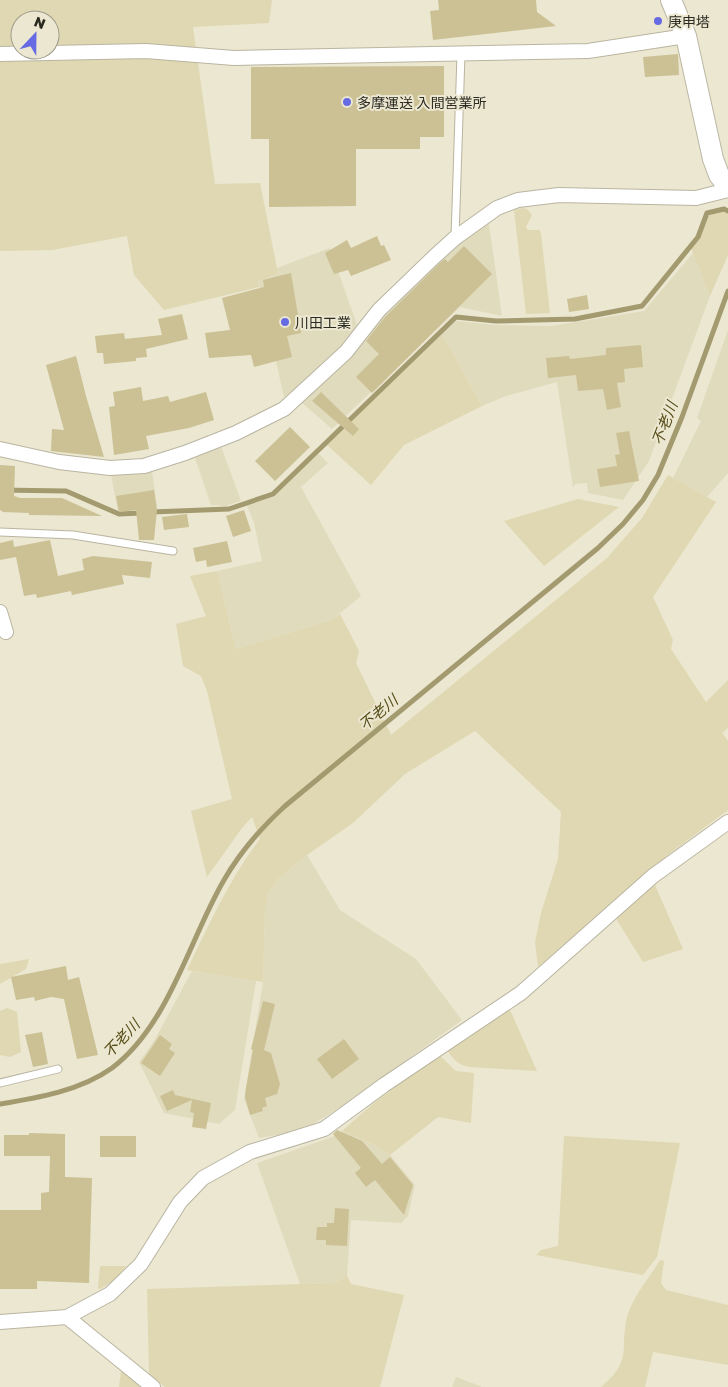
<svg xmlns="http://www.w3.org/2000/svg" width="728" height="1387" font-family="'Golos Text','Noto Sans JP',sans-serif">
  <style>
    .built { fill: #e1dbbe }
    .green { fill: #e0d8b2; fill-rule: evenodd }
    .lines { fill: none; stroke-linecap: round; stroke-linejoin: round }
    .stream { stroke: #a39a6f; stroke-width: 5 }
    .building { fill: #cbc195 }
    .lane-casing { stroke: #b9b5a1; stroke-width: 9 }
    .street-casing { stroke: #b9b5a1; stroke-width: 16 }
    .secondary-casing { stroke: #b9b5a1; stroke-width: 22 }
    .lane { stroke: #fff; stroke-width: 7 }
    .street { stroke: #fff; stroke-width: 14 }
    .secondary { stroke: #fff; stroke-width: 20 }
    .poi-dot { fill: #666ae3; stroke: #ebe7d1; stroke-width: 2 }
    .labels { text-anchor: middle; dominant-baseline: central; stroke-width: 4; stroke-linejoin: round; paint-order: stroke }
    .poi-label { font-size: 14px; fill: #2b2a21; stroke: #ebe7d1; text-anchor: start }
    .water-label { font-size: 15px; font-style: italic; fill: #574c17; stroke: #ebe7d1 }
  </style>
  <rect width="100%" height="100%" fill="#ebe7d1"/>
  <path class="built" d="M489 224 502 316 460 307 332 429 301 402 346 359 386 308 469 234Z
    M330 248 357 325 331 358 305 382 284 397 258 282 278 273 277 268Z
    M693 253 710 296 649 461 623 500 588 493 587 483 575 484 573 488 557 382 506 396 482 406 442 334 456 321 495 325 551 326 644 311Z
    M728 330V473L707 497 673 478 701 421 697 418Z
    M221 446 241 501 225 506 211 505 195 458Z
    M316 451 328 463 301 487 361 596 332 620 236 649 217 571 262 561 254 523 246 503 273 495Z
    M152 471 157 507 118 512 111 475Z
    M307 855 340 910 416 959 462 1020 344 1105 313 1124 290 1133 259 1138 244 1099 263 982 265 908 268 894 278 879Z
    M192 971 256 981 235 1110 219 1124 164 1113 139 1062 154 1041Z
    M342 1131 375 1145 390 1155 415 1185 408 1216 401 1223 351 1220 347 1276 335 1283 300 1284 257 1163 332 1137Z
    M456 1377 480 1386 482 1387H452Z"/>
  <path class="green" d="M0 0H272L269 23 193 27 215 184 260 183 278 273 258 282 259 287 164 310 134 275 127 236 52 250 0 251ZM20 20H50V50H20Z
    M522 208 527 209 532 215 526 227 528 230H540L541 234 550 313 526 314 514 210Z
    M724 211 728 214V255L710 296 691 248 699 237 709 215Z
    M442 334 482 406 404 445 371 485 327 445Z
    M668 475 716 502 653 597 673 640 671 649 706 702 728 680V728L722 733 728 741V810L669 854 538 967 535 942 541 913 558 859 561 812 475 731 405 774 353 823 307 855 278 879 268 894 265 908 263 982 187 970C209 925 229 879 260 839L252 817 242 828 207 877 191 811 232 799 207 691 201 676 183 666 176 624 206 616 190 576 217 571 236 649 332 620 340 614 359 651 356 663 391 735 607 558 642 518Z
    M578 499 619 507 544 566 504 521Z
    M655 885 683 949 643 962 615 917Z
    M29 959 26 969 0 984V964Z
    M7 1008 17 1012 21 1052 10 1057 0 1055V1011Z
    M510 1010 537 1071 470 1067C458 1065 454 1060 447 1050Z
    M439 1055 456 1071 474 1073 471 1123 438 1117 390 1155 375 1145 342 1131 375 1102Z
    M564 1136 680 1143 657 1257 643 1275 536 1255 541 1250 558 1246Z
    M660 1260 664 1261 661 1283 666 1290 728 1305V1365L653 1352 645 1387H601C635 1359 618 1348 628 1314 634 1295 650 1277 660 1260Z
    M100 1266H126L116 1279 100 1289 98 1288Z
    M347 1276 351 1284 404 1295 380 1387H165L149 1375 147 1289 335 1283Z
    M121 1371 144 1387H119Z"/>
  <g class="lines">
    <path class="stream" d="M0 490 66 491 119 514 141 513
      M152 512 229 509 273 494 456 317 496 321 575 319 642 306 698 237 707 213 724 209 728 211
      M0 1104C37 1098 80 1091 112 1068 169 1025 189 940 224 880 240 852 261 828 285 806L598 548 623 524 643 500 658 475 682 417 728 291"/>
  </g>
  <path class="building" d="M438 0H536L537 12 556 26 433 40 430 11 439 10Z
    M678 54 679 75 645 77 643 57Z
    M444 66V137H420V149H356V206L269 207V139H251V67Z
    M377 236 381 246 384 245 391 260 351 276 348 270 334 274 325 253 347 240 351 248Z
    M464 246 492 274 372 393 356 377 379 354 366 341 385 317 440 263 445 259 448 262Z
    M291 273 301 333 287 336 292 357 254 367 251 355 209 358 205 333 230 330 222 298 264 287 263 280Z
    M587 295 589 309 569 312 567 299Z
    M182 314 188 339 146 349 147 357 136 358V361L104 364 103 353H97L95 336 124 333 125 339 162 335 158 319Z
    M641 345 643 367 624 369 625 382 617 383 621 407 607 410 603 389 578 391 576 375 548 378 546 358 569 356 570 359 606 355V348Z
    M76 356 86 396 104 457 51 451 52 429 64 430 46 365Z
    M141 387 143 401 168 396 170 402 206 392 214 420 189 428 146 436 149 449 114 455 109 407 115 406 113 392Z
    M321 392 359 429 353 436 312 401Z
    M290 427 310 447 275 481 255 461Z
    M629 431 639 481 600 487 597 469 617 466 615 455 620 454 616 433Z
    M0 465 15 466 14 496 20 498H62L102 516 29 515V513L3 512 0 510Z
    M154 490 157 510 154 540H139L136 510 119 512 116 496Z
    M244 510 251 531 233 537 226 516Z
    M187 514 189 527 164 530 162 517Z
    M13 540 14 547 50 540 58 576 84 570 82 559 93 556 152 562 150 578 122 575 124 584 72 595 71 591 37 598 36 594 24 596 16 557 0 560V543Z
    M227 541 232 562 207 567 206 560 196 562 193 548Z
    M66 966 68 980 79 977 98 1055 77 1059 64 999 51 997 35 1001 34 997 16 1000 11 977Z
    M263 1001 275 1004 264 1050 271 1053 280 1084 277 1094 265 1098 267 1106 262 1108 263 1111 250 1115 245 1097 246 1088 253 1050 251 1049Z
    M42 1032 48 1064 33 1067 25 1035Z
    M160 1035 172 1044 169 1049 175 1053 160 1076 141 1063Z
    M344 1039 359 1059 332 1079 317 1059Z
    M173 1090 175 1095 211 1103 206 1129 192 1127 194 1113 190 1112 192 1100 167 1111 160 1096Z
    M337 1130 362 1141 382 1164 390 1157 413 1185 404 1215 375 1180 366 1187 355 1173 361 1168 333 1134Z
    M29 1133 65 1134V1177L92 1178 89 1283 37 1281V1289H0V1210H41V1193L49 1192 50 1156H4V1135H29Z
    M100 1136H136V1157H100Z
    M335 1208 349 1209 347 1246 326 1245V1240H316L317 1227H327V1223H334Z"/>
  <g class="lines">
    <defs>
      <path id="lane" d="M455 238 461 54
        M0 532 73 535 173 551
        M0 1083 58 1069"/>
      <path id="street" d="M0 54 146 51 234 58 588 51 686 36
        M0 449 59 462 110 468 144 466 185 453 236 433 284 409 346 352 379 310 434 257 455 238 497 208 518 200 559 195 696 198 728 190
        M0 612 6 632
        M67 1317 153 1387
        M0 1322 67 1317 110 1294 141 1264 180 1202 203 1178 250 1152 324 1129 384 1085 521 993 653 876 728 822"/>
      <path id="secondary" d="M671 0 686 36 713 159 719 175 728 187"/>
    </defs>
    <use href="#lane" class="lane-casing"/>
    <use href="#street" class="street-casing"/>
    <use href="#secondary" class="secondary-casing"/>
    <use href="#lane" class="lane"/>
    <use href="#street" class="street"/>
    <use href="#secondary" class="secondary"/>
  </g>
  <g class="poi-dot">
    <circle cx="658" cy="21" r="5"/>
    <circle cx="347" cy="102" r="5"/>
    <circle cx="285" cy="322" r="5"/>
  </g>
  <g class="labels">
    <g class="poi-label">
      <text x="668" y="21">庚申塔</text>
      <text x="357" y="102">多摩運送 入間営業所</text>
      <text x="295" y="322">川田工業</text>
    </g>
    <g class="water-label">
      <text transform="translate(664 423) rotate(-69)">不老川</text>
      <text transform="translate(378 712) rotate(-40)">不老川</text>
      <text transform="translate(121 1038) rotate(-47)">不老川</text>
    </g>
  </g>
  <g transform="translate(35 35) rotate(22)"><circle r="24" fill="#ebe7d1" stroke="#9e9b8b"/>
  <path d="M0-4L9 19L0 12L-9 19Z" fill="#666ae3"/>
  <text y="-8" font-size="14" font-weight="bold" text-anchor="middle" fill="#2b2a21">N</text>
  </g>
</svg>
